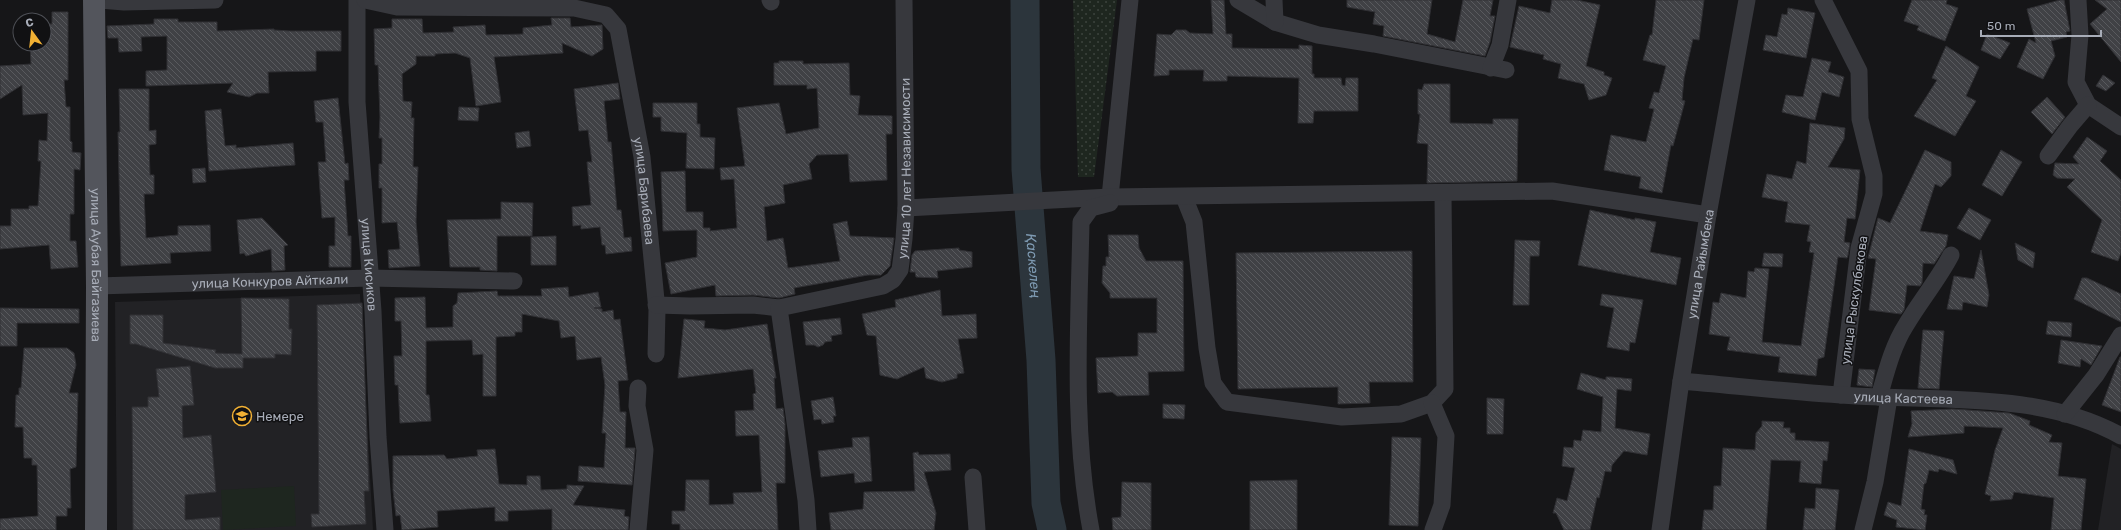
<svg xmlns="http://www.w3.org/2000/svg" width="2121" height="530" font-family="Rubik,sans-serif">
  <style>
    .built { fill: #222225 }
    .grass { fill: url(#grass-dots) }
    .green { fill: #1e261f }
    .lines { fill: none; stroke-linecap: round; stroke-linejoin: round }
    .river { stroke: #2c353c; stroke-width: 29 }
    .building { fill: url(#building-back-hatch); stroke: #303034 }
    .minor { stroke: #37383d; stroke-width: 17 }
    .major { stroke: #53555c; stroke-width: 22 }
    .labels { text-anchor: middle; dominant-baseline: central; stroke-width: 3; stroke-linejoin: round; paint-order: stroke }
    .street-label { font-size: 13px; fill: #a8adb8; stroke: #111113 }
    .poi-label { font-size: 13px; fill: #a8adb8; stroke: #111113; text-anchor: start }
    .water-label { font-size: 14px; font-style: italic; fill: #7f9bb3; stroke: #111113 }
  </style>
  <defs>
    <pattern id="grass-dots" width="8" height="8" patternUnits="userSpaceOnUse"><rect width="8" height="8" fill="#1e261f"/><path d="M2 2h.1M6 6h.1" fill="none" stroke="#3c433d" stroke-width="1.8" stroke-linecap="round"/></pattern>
    <pattern id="building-back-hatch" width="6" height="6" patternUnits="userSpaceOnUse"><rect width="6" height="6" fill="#404145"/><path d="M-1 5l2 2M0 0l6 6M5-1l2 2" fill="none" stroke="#595a5e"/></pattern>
  </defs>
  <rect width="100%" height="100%" fill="#161618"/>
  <path class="built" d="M360 294 373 530H117L115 302Z
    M2112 444 2121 449V530H2098Z"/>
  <path class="grass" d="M1073 0H1117L1094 177H1078Z"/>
  <path class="green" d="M294 486 296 526 223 530 221 490Z"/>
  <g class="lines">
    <path class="river" id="s1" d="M1025 0 1026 169 1041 360 1046 503 1052 530"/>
  </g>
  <path class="building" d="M1211 0H1224L1226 34H1232V48L1299 49V45L1312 46V74H1314V78H1341L1342 85 1345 86 1346 78H1358V111H1314L1313 123H1298L1299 78 1227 76V81H1203L1204 70H1169V75L1154 76 1157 34 1171 35 1176 30H1186L1190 33 1213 34Z
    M1347 0H1432L1427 34 1455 42 1463 0H1493L1490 16H1495L1490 42 1485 56 1383 36 1384 26 1373 24 1375 12 1347 7Z
    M1552 0H1577L1600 5 1586 66 1604 72V75L1612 78 1606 95 1589 100 1584 84 1558 78 1561 64 1543 59 1544 55 1510 47 1519 6 1550 13Z
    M1656 0H1704L1699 40 1693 39 1684 78 1682 100 1685 101 1673 146 1671 145 1662 193 1639 188 1641 177 1604 170 1611 135 1646 142 1654 109 1649 108 1654 92 1659 93 1666 66 1643 60 1650 35H1652Z
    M1912 0H1947L1946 4 1958 8 1945 41 1917 30 1919 26 1904 21Z
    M2060 0H2064L2070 31 2066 32 2067 37 2051 41 2055 56 2043 79 2017 67 2029 39 2036 43 2027 9Z
    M2095 0H2121V62L2090 24 2107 9Z
    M1788 8 1815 13 1806 58 1763 50 1766 35 1777 37 1782 14 1787 15Z
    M52 12H68V80H64L66 107H70V141L72 142V152L81 153 80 170 74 169V214H70V241H76L78 267 51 269 49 245 0 249V226H11V209H29V206H38L41 161H38L39 140 47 141 48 113 23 115 22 85 0 99V66L31 64 30 44H44V24H52Z
    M551 18H570L571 27 602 25 603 49 592 56 562 43 563 53 494 57 501 102 476 106 470 58 455 53 435 54V56H416V64L402 74 403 101 412 102 411 118H414L413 167H418L416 222 420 266 389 268 388 250 400 249 397 222 382 223V188H379V164H382V138H379L380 117 378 65H375L374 29 392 28V19H422L423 33 454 32 453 27 485 25 486 35 523 34V28L552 25Z
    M154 19H178V22H217V31L274 29V30L290 31H341V51H316V71L268 72 269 93H257L249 97 227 92 233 83 146 86V71L167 70V36L141 37 142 51 119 52 118 38H108L107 26 154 24Z
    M1987 34 2010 43 2000 59 1981 50Z
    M1946 46 1979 67 1966 96 1976 101 1955 136 1914 116 1937 80 1932 78Z
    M1812 58 1831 62 1828 72 1844 77 1839 97 1822 92 1815 120 1782 112 1786 95 1803 97Z
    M779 61H803V64L849 63 850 95 860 96 858 115 892 116V134H886L887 180 850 182 848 154 817 155 809 164 812 179 783 185 785 203 764 207 767 241 783 238 788 268 840 261 833 224 847 221 850 236 894 238 890 266 881 275H868L794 288 795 294 779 298 753 295 716 296 715 285 671 294 665 263 697 257V230L663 231 661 172 685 171 686 212H703V228H710V231L737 228 734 179 721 180 720 168 745 166 737 108 779 103 786 134 819 128 817 88 807 89V85H774V63H779Z
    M2103 75 2115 83 2106 91 2096 86Z
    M618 83 620 99 604 101 608 142H611L617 210H621L624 238 631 237 632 251 606 254 605 245H602L600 227 581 229V225L573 226 572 207 591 205 587 162H592L588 130 579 131 574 89Z
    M1424 84H1450V123L1493 124V119H1518L1517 181 1427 183 1428 144 1417 143 1420 114H1418V89L1422 90Z
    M119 89H149V131L156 130V144L149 145 150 175H154V194H144L146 238 178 235V226L210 225 211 251 170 253 171 263 121 266 118 132H120Z
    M2047 97 2065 117 2052 134 2031 112Z
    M338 98 345 164 348 163 349 180H344L348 236H351V267H329V246H335V217L322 218 318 162H326L323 122H316L314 101Z
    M653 103H697V124H700V137L715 138 714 169 686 168 687 133 661 131V117H653Z
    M459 107 479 108 478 121 458 120Z
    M221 109 225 146 236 145V148L293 143 295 165 209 171 205 111Z
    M1810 123 1845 128 1844 139 1828 167 1860 170 1855 219 1847 218 1844 242 1850 243 1848 255 1847 258 1838 257 1824 357 1818 359 1816 376 1778 372 1780 357 1727 350 1730 337 1709 334 1713 302 1719 303 1721 293 1746 298 1748 271 1754 272 1755 268 1769 269 1762 342 1801 346 1814 253 1809 252 1811 242 1807 241 1810 225 1785 222 1788 202 1762 197 1767 174 1792 179 1797 161 1806 164Z
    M529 131 531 146 517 148 515 133Z
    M2087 137 2107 151 2100 161 2121 180V253L2118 261 2091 252 2102 220 2067 187 2075 179 2057 178 2053 175 2055 163 2079 164 2073 157Z
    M1925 150 1951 162V176L1941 187 1935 184 1920 231 1948 235 1946 246 1934 264 1923 263 1922 283 1920 286 1907 285 1904 310 1901 314 1869 310 1876 259 1868 258 1878 218 1890 223Z
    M2001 150 2022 162 2002 196 1982 185Z
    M205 168 206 182 193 183 192 169Z
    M501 202 533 203 532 236H497V271L480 270V267H450L447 220 501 219Z
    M1969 208 1991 220 1980 240 1957 228Z
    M1590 210 1635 220V218L1656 222 1650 252 1681 258 1676 285 1578 265Z
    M262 218 288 245 284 246 285 270 272 271 271 249 246 256 244 253 240 254 237 220Z
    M1108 235H1138L1139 248 1146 261H1183L1184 371 1148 372 1149 395 1117 396 1112 392 1098 393 1096 358 1138 356V333H1157V298H1110V293L1102 283 1103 266H1106V257H1109Z
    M556 236V265H531V237Z
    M1515 240 1540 241 1539 256H1530L1529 305H1513Z
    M2015 243 2035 253 2033 268 2018 260Z
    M959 248V250L972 252V267L937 271 938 278 916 277 915 272H910L912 255 915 251Z
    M1981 250 1989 295 1987 307 1963 302 1962 310 1947 309 1954 276 1974 279Z
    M1412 251 1413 382H1369L1370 403 1338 404V387L1238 389 1236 253Z
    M1764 253 1783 254 1782 267 1762 266Z
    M2082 278H2087L2121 294V322L2074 299Z
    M568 287 569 297 598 292 601 307 594 308 602 309V312L613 310 614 320 620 319 628 380 618 381 620 412H626L625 448H635V450L632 485 578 481 579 466 604 468 606 433H602L605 385 601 357 577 360 575 336 561 338 559 321 522 314V332H515V336L496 337V396H483V354L473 355 472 340 426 341V395H429L431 421 400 423 398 385H395L394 356H402L401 321H395V298L425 297 426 328 453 327V306L457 303 458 293 497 291 498 296H542L541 289Z
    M940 290 942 316 976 314 977 338 958 339 964 373 957 374V378L942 382 926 378 924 367 897 379 880 375 876 336 867 335 862 314 896 307 895 300Z
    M1602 294 1643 300 1635 343 1630 342 1629 351 1607 347 1614 308 1600 305Z
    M241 298 289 299V329H292L291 355 275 354V358H243V368H215L136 344H130V315H163V343L216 350 215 353 242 354Z
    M362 303 369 491H364L366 524 312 527 311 514H319L317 305Z
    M0 308 79 309V323H17V346H0Z
    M840 318 842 334 831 336 832 341 825 342 823 345 818 347 814 345H806L803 322Z
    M684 319 705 321 704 328 725 330 767 324 776 378H774L776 409 783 408 785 424V483H776L778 530H680V524H672V511H685L686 480H709V505L734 504 733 493 762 492 759 435 736 436 735 411 754 410 753 394 756 393 753 369 678 378Z
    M2048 321 2072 323 2071 337 2046 334Z
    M1923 330 1944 331 1939 389 1918 388Z
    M2061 340 2102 346 2091 365 2081 359 2080 367 2058 363Z
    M24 348H67L74 353 76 365 69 393H78L76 467 70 469 71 508H67V516H56V530H0V519L38 516 37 465H32V458H24L23 427H15L16 395H19V388H21Z
    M2120 357H2121V412L2102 405Z
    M190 366 194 405 182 406 183 438 211 435 216 492 185 495V520L220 517V530H133L132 407H148V397H159L156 369Z
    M1859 369 1875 370 1872 387 1857 385Z
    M1581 373 1606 380V377H1611L1632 379 1631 391 1617 389 1615 428 1650 434 1647 455 1624 451 1612 465 1611 472 1605 471 1599 498 1597 497 1590 530H1564L1556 513H1553L1557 498 1567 501 1575 468 1562 466 1564 447 1573 448 1574 440 1581 441 1583 430 1601 432 1603 397 1577 389Z
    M833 397 836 416H833L834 422 822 424 821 419 814 420 811 401Z
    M1487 398 1504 399 1503 434H1487Z
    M1163 404 1185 405 1184 419 1163 418Z
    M1953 409 2009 413 2030 421 2029 425 2052 435 2049 442 2062 443 2058 476 2086 479 2081 530H2051L2054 498 2014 492 2012 499 1990 501 1991 496 1985 494 1995 450 2003 428 1964 426V433L1908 437 1912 424 1911 411Z
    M1762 421 1784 422 1783 428H1790V433H1795V440L1829 442 1827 461 1823 460 1821 484 1799 482 1801 461 1771 460 1766 530H1702L1704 510H1713L1714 486H1721L1723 448 1755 450 1756 433 1762 426Z
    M866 437H869L872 481 855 483 854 473 821 477 818 451 853 447 852 438Z
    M1392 437 1421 438 1418 526 1389 525Z
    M495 449 499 484 527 485V476H540L541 490 567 489V485L584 486 573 505 625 510 624 516 629 517 628 530H552V509L508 511V521H495V507L437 511 438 527 402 530 400 515 396 516 393 490V456L444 455 447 459 478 456 477 450Z
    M1909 449 1953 460 1957 474 1939 469 1938 472 1929 470 1926 483 1924 484 1921 509 1925 510 1924 515H1927L1925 530 1896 527 1897 520 1884 515 1888 502 1901 506Z
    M918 452 919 455 950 454 951 470 924 472 936 513 934 530H831L829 513 863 509 864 492 915 491 913 453Z
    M1297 480V530H1250V481Z
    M1122 482 1151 483V530H1113L1112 518 1121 517Z
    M1816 488 1839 490 1835 530H1803L1805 508 1815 509Z"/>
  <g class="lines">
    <g class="minor">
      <path d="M100 0 124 2 215 0"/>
      <path id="s2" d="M357 0V102L373 311 378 437 385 530"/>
      <path id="s3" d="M365 0 397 7 574 8 606 15 618 29 642 157 657 310 656 354"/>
      <path d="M770 0 771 2"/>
      <path d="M1238 0 1275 22 1318 35 1374 44 1506 70"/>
      <path d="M1274 0 1275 22"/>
      <path d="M1823 0 1859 71 1860 119 1874 176V194L1859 248 1841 395"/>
      <path d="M2078 0 2080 35 2076 82 2088 105 2121 127"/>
      <path d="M1491 68 1500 45 1508 0"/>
      <path d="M2048 156 2070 126 2088 105"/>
      <path d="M1110 197 1130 0"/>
      <path d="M1184 197 1194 222 1207 348 1213 383 1227 402 1342 417 1401 414 1432 403 1445 389 1443 194"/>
      <path d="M906 208 1110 197 1552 191 1708 215"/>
      <path id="s4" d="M97 286 369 278 514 281"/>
      <path d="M656 305 690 306 753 305 779 308"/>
      <path id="s5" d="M1681 381C1739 386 1798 393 1856 396 1943 401 2043 392 2121 436"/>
      <path d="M638 388 637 406 645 450 638 530"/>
      <path d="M1879 397C1886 373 1892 347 1906 325 1920 301 1938 280 1951 255"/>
      <path d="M1432 403 1446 436 1442 505 1433 530"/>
      <path d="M2065 414 2096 375 2121 335"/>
      <path d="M973 477 977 530"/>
      <path id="s6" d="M808 530 806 500 779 308 883 286 893 280 900 270 904 239 906 208 904 0"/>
      <path d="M1091 530C1072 429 1079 325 1081 222L1091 208 1110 203"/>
      <path id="s7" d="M1660 530 1681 381 1708 215 1747 0"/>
      <path d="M1863 530 1875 482 1889 398"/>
    </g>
    <path class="major" id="s8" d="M94 0 97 286 96 530"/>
  </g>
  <defs>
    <symbol id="school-ring" viewBox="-11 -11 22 22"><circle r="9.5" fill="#111113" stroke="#f2b134" stroke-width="1.5"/><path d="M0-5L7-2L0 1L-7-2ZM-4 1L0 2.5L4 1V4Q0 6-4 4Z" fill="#f2b134"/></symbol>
  </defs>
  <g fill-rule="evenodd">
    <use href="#school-ring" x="231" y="405" width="22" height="22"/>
  </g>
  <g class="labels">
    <g class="street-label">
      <text stroke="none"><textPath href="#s6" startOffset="456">улица 10 лет Независимости</textPath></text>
      <text stroke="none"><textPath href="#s3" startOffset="425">улица Барибаева</textPath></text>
      <text stroke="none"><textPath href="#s7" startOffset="269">улица Райымбека</textPath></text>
      <text stroke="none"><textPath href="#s8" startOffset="265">улица Аубая Байгазиева</textPath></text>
      <text stroke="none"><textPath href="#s2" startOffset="265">улица Кисиков</textPath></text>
      <text stroke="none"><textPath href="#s4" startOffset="173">улица Конкуров Айткали</textPath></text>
      <text transform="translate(1854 300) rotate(-82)">улица Рыскулбекова</text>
      <text stroke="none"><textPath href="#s5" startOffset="223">улица Кастеева</textPath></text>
    </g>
    <g class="poi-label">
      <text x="256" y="416">Немере</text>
    </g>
    <g class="water-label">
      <text stroke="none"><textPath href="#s1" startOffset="266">Қаскелең</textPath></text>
    </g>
  </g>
  <g transform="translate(32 32) rotate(345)"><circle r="19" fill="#111113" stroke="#4d4f55"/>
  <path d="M0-3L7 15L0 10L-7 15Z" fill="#f2b134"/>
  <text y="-6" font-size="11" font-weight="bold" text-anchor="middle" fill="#a8adb8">С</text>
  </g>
  <path d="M1981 30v6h120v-6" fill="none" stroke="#a8adb8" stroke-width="2"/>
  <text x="1987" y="30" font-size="12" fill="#a8adb8" stroke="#111113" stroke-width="3" paint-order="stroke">50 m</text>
</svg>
